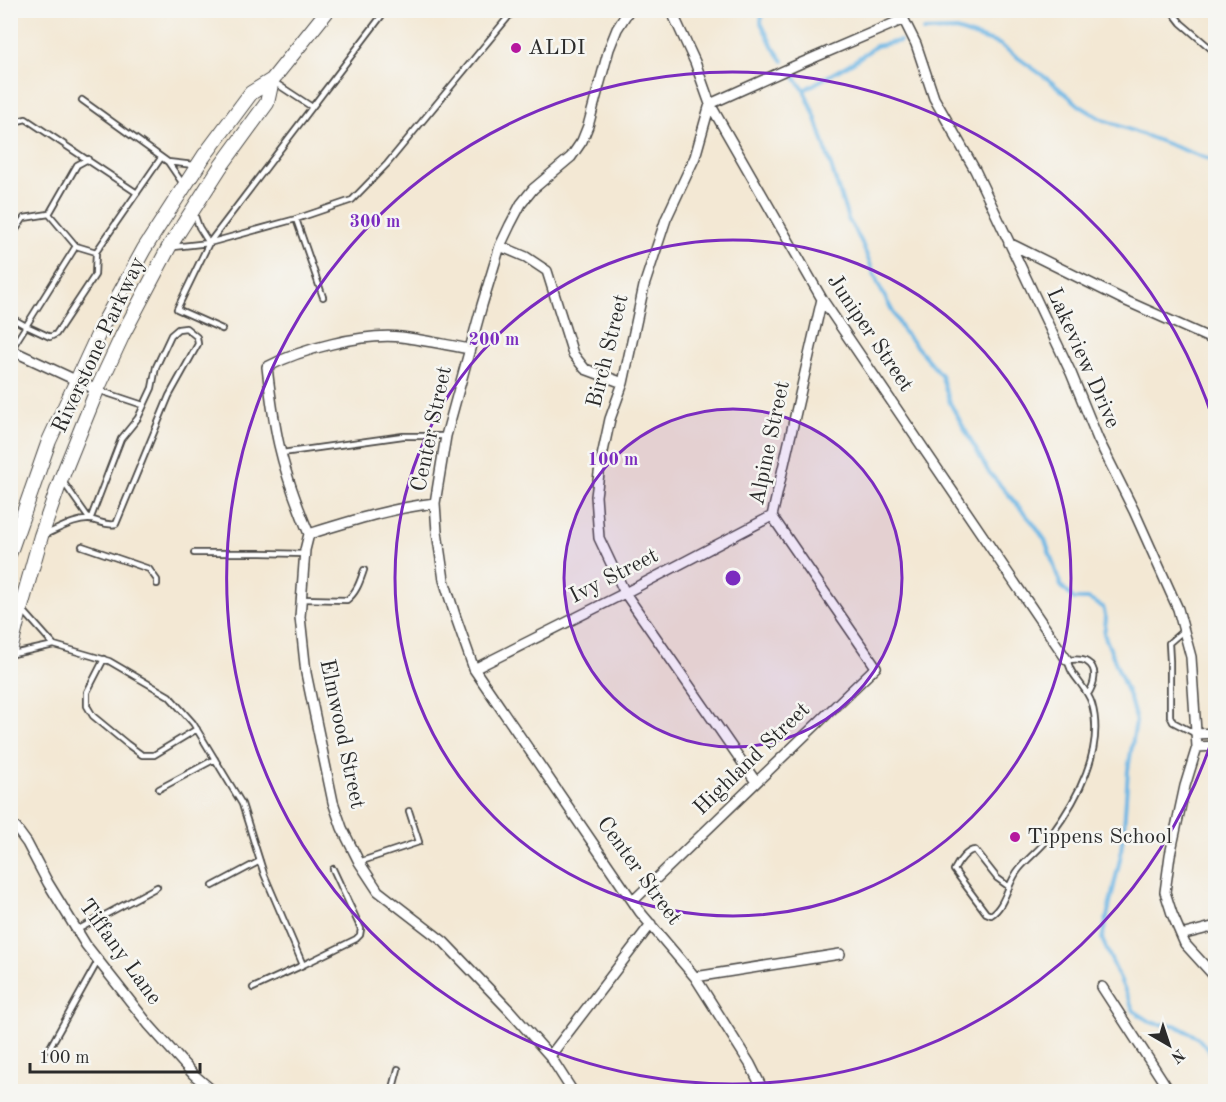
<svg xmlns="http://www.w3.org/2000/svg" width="1226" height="1102" font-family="'Old Standard TT',serif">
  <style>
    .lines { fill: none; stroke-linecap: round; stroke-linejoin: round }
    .stream { stroke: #6bb5e4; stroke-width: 4 }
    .service-casing { stroke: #494744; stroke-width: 8 }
    .minor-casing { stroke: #494744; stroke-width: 12 }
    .primary-casing { stroke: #494744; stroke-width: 16 }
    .service { stroke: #fff; stroke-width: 4.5 }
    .minor { stroke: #fff; stroke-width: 9 }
    .primary { stroke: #fff; stroke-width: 14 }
    .ring { fill: none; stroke: #7b2cbf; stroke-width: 3 }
    .poi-dot { fill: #b5179e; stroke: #f6f6f2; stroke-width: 2 }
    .labels { text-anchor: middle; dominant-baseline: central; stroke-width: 5; stroke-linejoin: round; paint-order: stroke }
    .poi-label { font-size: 22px; fill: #2b2b2b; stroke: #f6f6f2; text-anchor: start }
    .street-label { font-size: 22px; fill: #2b2b2b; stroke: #f6f6f2 }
    .centre { fill: #7b2cbf; stroke: #f6f6f2; stroke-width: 3 }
    .ring-label { font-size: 18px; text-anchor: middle; font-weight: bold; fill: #7b2cbf; stroke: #f6f6f2; stroke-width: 5; stroke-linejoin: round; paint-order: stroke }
  </style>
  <rect width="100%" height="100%" fill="#f6f6f2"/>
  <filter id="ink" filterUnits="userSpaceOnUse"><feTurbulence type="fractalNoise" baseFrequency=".0167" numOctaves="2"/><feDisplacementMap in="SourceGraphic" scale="12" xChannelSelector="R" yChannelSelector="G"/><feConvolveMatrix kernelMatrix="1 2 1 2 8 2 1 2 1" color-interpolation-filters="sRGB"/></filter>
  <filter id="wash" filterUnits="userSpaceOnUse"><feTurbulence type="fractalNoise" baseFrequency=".008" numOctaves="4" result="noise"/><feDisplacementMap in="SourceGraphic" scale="24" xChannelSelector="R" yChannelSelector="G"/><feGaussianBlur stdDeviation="1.35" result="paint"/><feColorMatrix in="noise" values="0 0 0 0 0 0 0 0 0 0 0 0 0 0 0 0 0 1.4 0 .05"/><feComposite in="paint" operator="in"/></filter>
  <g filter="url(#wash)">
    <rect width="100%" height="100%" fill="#f3e8d4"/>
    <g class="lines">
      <path class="stream" d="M762 10 761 23 773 47 783 61
        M923 31 956 30 999 44 1049 80 1080 106 1101 119 1216 162
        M794 76 804 90 815 116 848 219 861 241 879 286 903 331 941 375 950 403 988 471 1033 523 1045 540 1061 586 1074 599H1088L1103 607 1106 619 1104 634 1130 699 1136 721 1128 770 1124 827 1120 859 1102 939 1134 1011 1151 1022 1157 1024 1175 1025 1197 1037 1208 1049 1216 1063
        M804 90 853 62 876 46 900 41"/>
    </g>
  </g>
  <g filter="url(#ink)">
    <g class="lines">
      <defs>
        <path id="service" d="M1171 10 1181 23 1216 53
          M274 82 312 107
          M82 100 168 162 194 165
          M10 126 18 121 26 119 137 193
          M168 162 183 184
          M194 213 199 227 209 243
          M49 214 76 246 96 252
          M296 219 323 297
          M10 238 24 218 49 214 77 165 88 159
          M173 247 209 243 296 219 352 200 387 164 514 10
          M10 317 24 325 50 337 56 334 95 275 96 252 161 158
          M222 329 177 309 209 243 386 10
          M11 350 76 246
          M98 390 143 405
          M282 453 403 436H446
          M64 483 90 520
          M44 535C57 530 76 518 92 520 101 522 107 526 116 524L169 396 198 344 197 337 186 328 178 329 171 335 156 367 152 388 138 418 121 439 90 520
          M82 546 149 569 157 580V584
          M194 553H262L305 554
          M302 599 347 600C357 592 360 581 364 570
          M22 609 54 645
          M1184 630 1169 643 1170 661V716L1173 722 1196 734
          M13 654 54 645 109 661 169 696 193 723 242 804 264 874 303 965 356 939 360 935 361 929 333 869
          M104 659 87 692V706L93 716 127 744 142 755H154L197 729
          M159 789 215 759
          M359 862 419 842 409 811
          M213 886 260 861
          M1008 886 997 878 975 850C967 850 958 862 954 870L986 913 991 915C1005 907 1008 882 1019 869 1029 857 1042 848 1051 835 1077 800 1105 749 1092 704 1088 691 1079 683 1072 672 1070 669 1069 664 1067 660 1073 660 1081 658 1087 662 1099 669 1094 685 1088 694
          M77 930 157 887
          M253 988 303 965
          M49 1049 98 961
          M392 1092 398 1069"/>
        <path id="minor" d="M629 10 617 29 609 49 588 126 582 141 571 157 533 189 521 204 510 225 500 246 482 305 446 436 435 503 437 532 444 580 455 615 474 669 640 912 695 977 750 1064 764 1092
          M671 10 695 62 710 104 822 299 1067 660
          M899 10 916 44 934 98 975 170 1071 373 1098 439 1134 511 1178 609 1191 657 1197 747 1185 786 1170 855 1165 892 1172 914 1185 944 1216 978
          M1009 243 1124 300 1216 341
          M500 246 526 257 547 271 573 354 585 369 623 383
          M10 353 11 350 97 390
          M435 503C392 508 351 521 309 534L305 550 300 617 306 673 333 802 342 828 359 862 378 891 444 942 510 1011 550 1056 573 1092
          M309 534C297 505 286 476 279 445 273 419 270 393 267 367 301 349 363 333 401 337 424 340 447 345 470 349
          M474 669 625 593 772 516
          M1196 734 1216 733
          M1197 747 1216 746
          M756 782 625 593 599 538 596 496 600 466 610 419 623 383 644 286 666 219 695 157 710 104 799 64 904 19
          M10 824 16 828 27 843 48 883 86 945 149 1025 193 1074 214 1092
          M633 901 876 667 772 516 822 299
          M1181 935 1216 926
          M695 977 840 954
          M1102 987 1170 1092
          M550 1056 651 924
          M1214 1092 1216 1090"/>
        <path id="primary" d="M10 552 49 441 103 324 144 249 204 156 251 93 272 80 328 10
          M10 651 19 614 41 536 61 479 97 390 123 334 169 247 221 166 267 103 272 80"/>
      </defs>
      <use href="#service" class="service-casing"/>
      <use href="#minor" class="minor-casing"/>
      <use href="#primary" class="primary-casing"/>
      <use href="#service" class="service"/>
      <use href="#minor" class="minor"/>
      <use href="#primary" class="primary"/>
    </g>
  </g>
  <circle cx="733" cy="578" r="169" fill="#7b2cbf" fill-opacity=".12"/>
  <g class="ring">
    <circle cx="733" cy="578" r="169"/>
    <circle cx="733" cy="578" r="338"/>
    <path d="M1214 734A506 506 0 1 1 1214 422"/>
  </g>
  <g class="poi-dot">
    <circle cx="516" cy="48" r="6"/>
    <circle cx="1015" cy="837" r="6"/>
  </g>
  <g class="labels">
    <g class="poi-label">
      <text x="528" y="48">ALDI</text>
      <text x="1027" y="837">Tippens School</text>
    </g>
    <g class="street-label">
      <text transform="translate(870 333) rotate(56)">Juniper Street</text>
      <text transform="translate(99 345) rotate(-65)">Riverstone Parkway</text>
      <text transform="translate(608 351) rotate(-76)">Birch Street</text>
      <text transform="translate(1083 358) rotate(66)">Lakeview Drive</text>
      <text transform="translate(432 429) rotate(-78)">Center Street</text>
      <text transform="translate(770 443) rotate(-78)">Alpine Street</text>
      <text transform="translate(614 576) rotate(-27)">Ivy Street</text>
      <text transform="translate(342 734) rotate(78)">Elmwood Street</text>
      <text transform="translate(752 759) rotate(-44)">Highland Street</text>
      <text transform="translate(639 871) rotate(54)">Center Street</text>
      <text transform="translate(120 952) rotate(54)">Tiffany Lane</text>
    </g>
  </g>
  <circle cx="733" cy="578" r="9" class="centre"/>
  <g class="ring-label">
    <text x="375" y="227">300 m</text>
    <text x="494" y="345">200 m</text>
    <text x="613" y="465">100 m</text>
  </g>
  <rect width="1226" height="1102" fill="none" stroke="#f6f6f2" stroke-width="36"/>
  <g transform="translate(1169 1045) rotate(141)" stroke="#f6f6f2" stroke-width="4.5" paint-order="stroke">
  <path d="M0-4.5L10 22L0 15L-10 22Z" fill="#2b2b2b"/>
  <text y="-9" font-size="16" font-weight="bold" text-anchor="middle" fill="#2b2b2b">N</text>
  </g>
  <path d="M30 1063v9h170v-9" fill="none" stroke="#2b2b2b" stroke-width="3"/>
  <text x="39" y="1063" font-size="18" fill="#2b2b2b" stroke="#f6f6f2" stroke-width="4.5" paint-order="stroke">100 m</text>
</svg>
